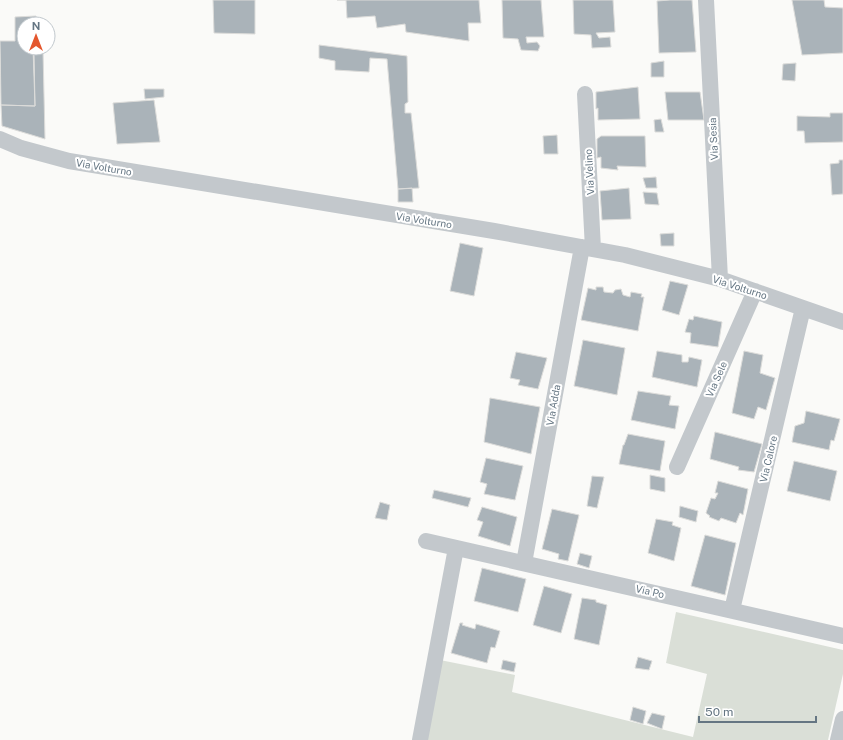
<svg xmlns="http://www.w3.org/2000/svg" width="843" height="740" font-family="'Public Sans',sans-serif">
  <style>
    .green { fill: #dadfd7 }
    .building { fill: #aab3b9; stroke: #dcdcda }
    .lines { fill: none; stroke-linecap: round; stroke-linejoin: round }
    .minor { stroke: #c3c8cc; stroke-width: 16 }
    .labels { text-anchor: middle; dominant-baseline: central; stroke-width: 4; stroke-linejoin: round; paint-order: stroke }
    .street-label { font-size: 10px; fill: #657683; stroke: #fff }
  </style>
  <rect width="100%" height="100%" fill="#fafaf8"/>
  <path class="green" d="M676 612 843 650V674L828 740H413L430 658 515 675 512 692 693 737 707 674 666 663Z"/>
  <path class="building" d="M213 0H255V34L214 33Z
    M337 0H479L481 23H468L469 41 406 32 405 24 377 28 375 16 347 18 346 0Z
    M502 0H541L544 37H526L527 43 537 42 540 46 538 51 521 50 518 39 503 38Z
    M573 0H613L615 32 596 33 599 38 610 37 611 47 592 48 591 35 574 34Z
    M670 0H692L696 52 659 53 657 1Z
    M792 0H824L825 7 843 8V53L802 55Z
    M36 16 37 24H24V48H33L35 106 1 105 0 41H15V17Z
    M319 45 407 56 408 102 405 104V113H411L419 188 398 189 387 59 370 58 369 72 335 70V61L319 58Z
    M43 51 45 139 2 126 1 105 35 106 34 53Z
    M664 61V77H651V63Z
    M796 63 795 81 782 80 783 64Z
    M638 87 640 119 598 120V108L596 109V92Z
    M144 89H164V97L145 99Z
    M665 92H700L704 120H668Z
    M154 100 160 142 117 144 113 103Z
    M830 113H843V142L805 143 804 131H797V116L830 117Z
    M661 119 664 132H655L654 120Z
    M557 135 558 154H544L543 136Z
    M601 136H645L646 167 617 166 618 170 601 168V157L597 158V139Z
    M839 160H843V194L832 195 830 164 839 163Z
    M656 177 657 188H646L643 178Z
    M412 188 413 202H398V189Z
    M629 188 631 219 602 220 600 191Z
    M643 192 657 193 659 205 645 204Z
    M674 233V246H661L660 234Z
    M460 243 483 248 474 296 450 291Z
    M670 281 688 285 679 315 662 310Z
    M596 287H603L604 292 613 293 615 290 621 289 623 295 630 297 631 292 642 294 641 297H644L638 331 581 320 588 288 596 290Z
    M694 316 722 322 718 347 690 343 691 333 685 332 689 319 693 320Z
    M583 340 625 348 617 395 574 386Z
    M657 351 682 355V362H688L689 357 702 360 697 387 652 377Z
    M744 351 763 355 760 373 775 378 766 410 758 407 754 419 732 413Z
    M516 352 547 358 538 389 518 385 520 380 510 378Z
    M638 391 671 396 669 405 679 406 675 429 631 420Z
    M490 398 540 407 531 454 484 442Z
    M806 411 840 419 834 441 831 440 829 450 792 442 795 426 804 423Z
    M715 432 762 444 754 472 738 470 739 467 710 459Z
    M628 434 665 441 660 471 619 464 623 445H624Z
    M486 458 523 466 515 500 484 494 487 484 480 482Z
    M794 461 837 471 830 501 787 491Z
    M650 475 665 478V492L650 489Z
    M592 476 604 477 597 508 587 506Z
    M718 481 748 489 743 515 740 513 736 523 721 518 719 521 709 517 710 516 706 513 711 498 715 499 718 493H715Z
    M434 490 471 498 468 507 432 498Z
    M380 502 390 505 387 520 375 518Z
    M680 506 698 511 696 522 679 517Z
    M482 507 517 517 510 546 478 536 483 522 477 520Z
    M552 509 579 515 568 561 558 559 559 554 542 549Z
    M656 519 673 522 672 525 681 528 674 561 648 553Z
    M705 535 736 543 725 595 691 586Z
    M580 553 592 556 589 568 577 564Z
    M482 568 526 579 518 612 474 601Z
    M544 586 572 594 561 633 533 625Z
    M582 598 596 600V602L607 605 599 645 574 639Z
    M460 623H463L462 625 475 629 476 624 500 631 495 648 491 647 487 663 451 653Z
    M638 657 652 661 649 670 635 668Z
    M503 660 516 663 514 672 501 669Z
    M633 707 646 711 643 724 630 720Z
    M652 713 665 716 662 729 647 723Z"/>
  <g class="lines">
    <path class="minor" d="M706 0 720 279
      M585 94 593 249
      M0 139 21 148 69 161 494 231 625 255 720 279 843 322
      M677 467 755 291
      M426 541 843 636
      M524 563 582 247
      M732 610 803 308
      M420 740 456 548
      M838 740 843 719"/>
  </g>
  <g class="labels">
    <g class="street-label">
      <text transform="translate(713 139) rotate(-93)">Via Sesia</text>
      <text transform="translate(104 167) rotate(10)">Via Volturno</text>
      <text transform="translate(589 172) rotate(-93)">Via Velino</text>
      <text transform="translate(424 220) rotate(9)">Via Volturno</text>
      <text transform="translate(740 287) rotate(18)">Via Volturno</text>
      <text transform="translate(716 379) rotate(-66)">Via Sele</text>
      <text transform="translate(553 405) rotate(-80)">Via Adda</text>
      <text transform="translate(768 459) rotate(-77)">Via Calore</text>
      <text transform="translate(650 591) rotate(13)">Via Po</text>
    </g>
  </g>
  <g transform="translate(36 36)"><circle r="19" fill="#ffffff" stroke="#c1c8cd"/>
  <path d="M0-3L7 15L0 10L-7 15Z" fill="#e4572e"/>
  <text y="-6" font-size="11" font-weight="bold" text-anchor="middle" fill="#657683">N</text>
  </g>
  <path d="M699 716v6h117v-6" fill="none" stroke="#657683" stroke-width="2"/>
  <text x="705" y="716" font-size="12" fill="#657683" stroke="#ffffff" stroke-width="3" paint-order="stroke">50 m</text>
</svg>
